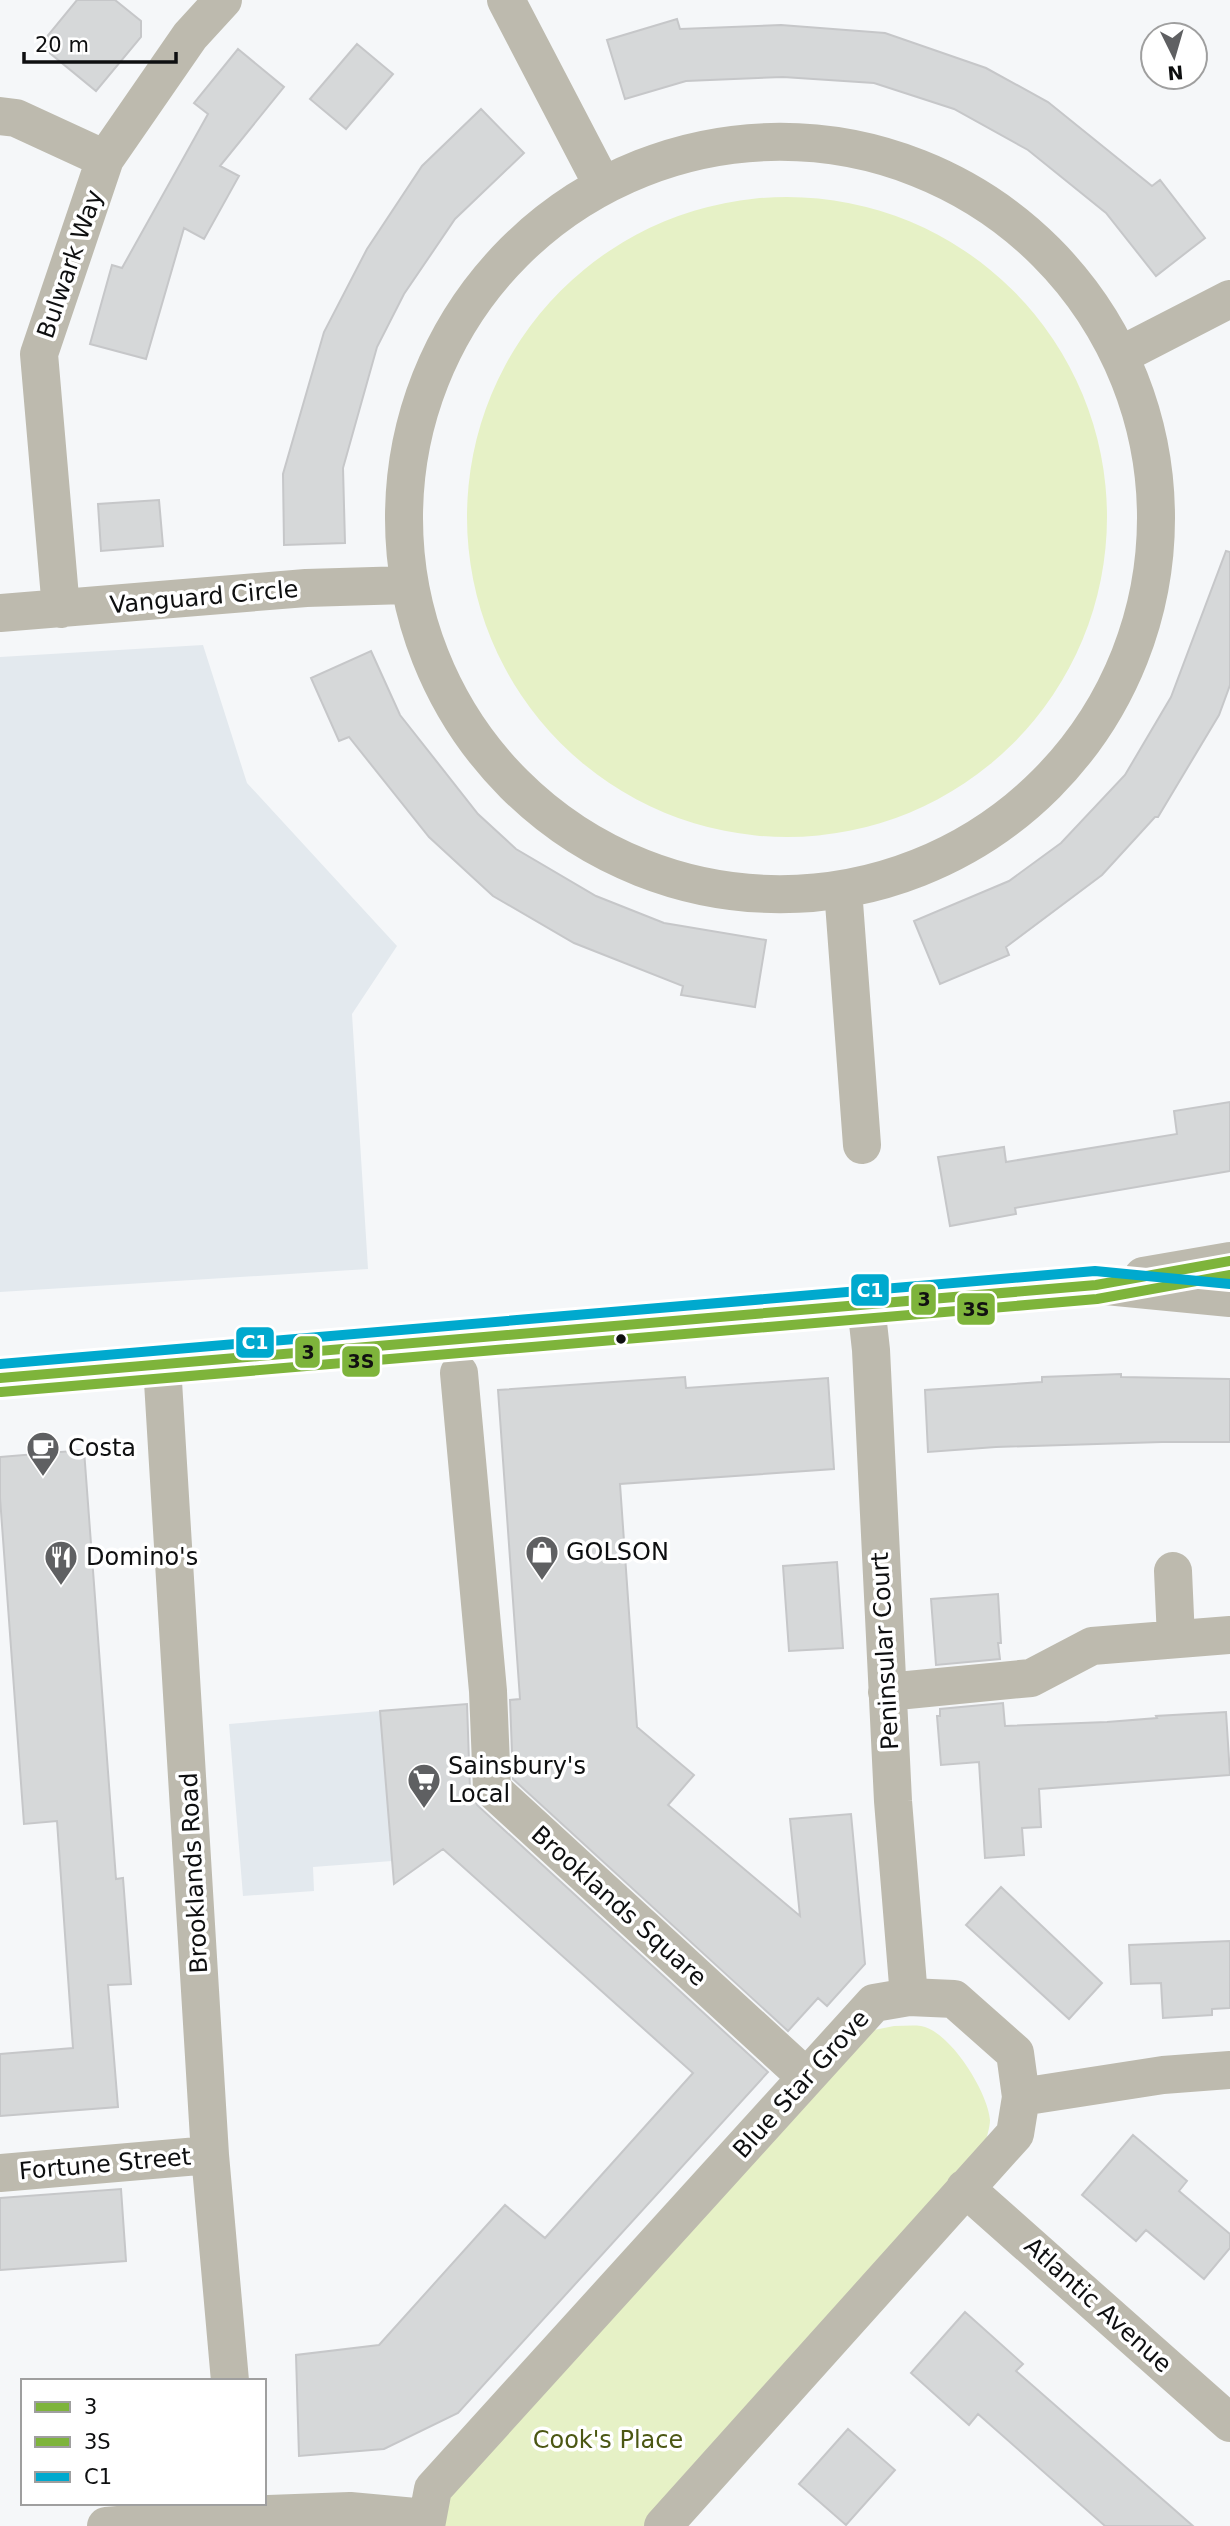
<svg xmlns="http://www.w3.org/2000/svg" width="1230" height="2526" font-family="'DejaVu Sans',sans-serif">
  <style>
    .built { fill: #e3e9ee }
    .green { fill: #e6f1c6 }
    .building { fill: #d6d8d9; stroke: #c6c7c9; stroke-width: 2 }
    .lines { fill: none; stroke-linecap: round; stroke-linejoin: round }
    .minor { stroke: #bdbaae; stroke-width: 38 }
    .bus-1-casing { stroke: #fff; stroke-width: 16 }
    .bus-2-casing { stroke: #fff; stroke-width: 16 }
    .bus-3-casing { stroke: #fff; stroke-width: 16 }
    .bus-1 { stroke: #7eb43b; stroke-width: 10 }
    .bus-2 { stroke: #7eb43b; stroke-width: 10 }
    .bus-3 { stroke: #00a9ce; stroke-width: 10 }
    .bus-dot { fill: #0e0f10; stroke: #fff; stroke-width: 2.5 }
    .labels { text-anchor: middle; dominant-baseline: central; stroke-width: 7; stroke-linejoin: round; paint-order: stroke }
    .street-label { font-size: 24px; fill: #0e0f10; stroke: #fff }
    .poi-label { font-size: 24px; fill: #0e0f10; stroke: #fff; text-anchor: start }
    .park-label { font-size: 24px; fill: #4b5713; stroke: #fff }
    .line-badge { stroke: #fff; stroke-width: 2.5 }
    .badge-label { font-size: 19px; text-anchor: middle; font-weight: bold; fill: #fff }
    .pale-badge-label { font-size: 19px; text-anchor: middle; font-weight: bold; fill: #111 }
  </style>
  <rect width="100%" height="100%" fill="#f5f7f9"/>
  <path class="built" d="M203 645 247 783 397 946 352 1014 368 1269 0 1292V657Z
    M380 1711 392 1861 313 1867 314 1891 243 1896 229 1724Z"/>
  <path class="green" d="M467 517a320 320 0 1 1 640 0a320 320 0 1 1-640 0Z
    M894 2026C903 2026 913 2025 921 2026 950 2031 988 2092 990 2120 990 2128 986 2138 985 2146L646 2526H442L448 2488 864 2032Z"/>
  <path class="building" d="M77 0H115L141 21V37L96 91 40 45Z
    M677 19 680 29 781 25 885 33 986 68 1048 102 1152 186 1160 180 1205 238 1156 276 1106 213 1028 150 954 109 874 83 783 77 686 81 625 99 607 40Z
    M357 44 393 74 346 129 310 99Z
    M238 49 284 87 220 166 239 176 204 239 184 228 146 359 90 344 112 265 122 268 208 114 194 103Z
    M481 109 524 153 455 219 404 294 377 347 343 468 345 543 284 545 283 474 324 332 367 249 422 166Z
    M159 500 163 546 101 551 98 504Z
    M1226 551 1230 552V685L1219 715 1158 817H1155L1102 875 1006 947 1009 955 940 984 914 921 1009 881 1061 843 1125 775 1171 697Z
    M371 651 400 715 478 814 516 849 596 896 664 923 766 940 755 1007 681 995 683 986 574 943 493 896 429 837 349 737 339 741 311 678Z
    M1230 1102V1171L1015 1208 1016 1214 950 1226 938 1157 1004 1147 1006 1162 1177 1134 1174 1111Z
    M1121 1374V1377L1230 1379V1442H1162L996 1447 928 1452 925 1390 1042 1382V1377Z
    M685 1377 686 1388 828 1378 834 1469 620 1484 637 1727 694 1775 668 1805 800 1916 790 1819 851 1814 865 1964 827 2006 818 1998 788 2031 513 1779 510 1700 520 1699 498 1390Z
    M84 1450 116 1879 123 1878 131 1984 108 1985 118 2107 0 2116V2054L73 2048 57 1821 24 1824 0 1498V1457Z
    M837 1562 843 1648 789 1651 783 1566Z
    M998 1594 1001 1643H998L1000 1659 936 1665 931 1599Z
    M1003 1703 1005 1726 1107 1722 1157 1718 1156 1716 1226 1712 1230 1775 1039 1789 1041 1827 1022 1828 1024 1855 985 1858 979 1762 941 1765 937 1716H940V1709Z
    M467 1704 470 1790 477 1805 768 2072 458 2413 384 2449 299 2456 296 2355 379 2345 505 2205 545 2238 693 2073 443 1849 394 1884 380 1711Z
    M1001 1887 1102 1983 1069 2019 966 1925Z
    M1230 1941V2008L1212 2009V2015L1163 2018 1161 1983 1131 1984 1129 1945Z
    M1133 2135 1187 2181 1179 2191 1230 2234V2248L1204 2279 1146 2230 1136 2241 1082 2195Z
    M121 2189 126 2261 0 2270V2198Z
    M965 2312 1023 2364 1016 2371 1193 2526H1105L978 2414 969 2425 911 2373Z
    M848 2429 895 2470 846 2525 799 2484Z"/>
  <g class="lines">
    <path class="minor" d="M506 0 602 184
      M0 116 16 118 105 159
      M404 518a376 376 0 1 1 752 0a376 376 0 1 1-752 0Z
      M1121 355 1230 299
      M61 609 39 354 105 159 190 36 223 0
      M0 613 306 588 407 585
      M843 889 862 1145
      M1143 1276 1230 1261
      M866 1305 871 1350 893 1801 909 1997
      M162 1365 210 2155 230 2381
      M459 1373 488 1691 492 1789 806 2077
      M0 1378 1096 1285 1230 1298
      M1173 1571 1176 1639
      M887 1692 1031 1678 1092 1646 1230 1635
      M1021 2097 1163 2075 1230 2070
      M0 2173 210 2155
      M965 2188 1230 2423
      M106 2526 241 2515 350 2511 426 2518
      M426 2526 433 2489 874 2003 909 1997 954 1999 1015 2053 1021 2097 1015 2134 663 2526"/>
    <defs>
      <path id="bus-1" d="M0 1378 1096 1285 1230 1261"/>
      <path id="bus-2" d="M1 1392 1097 1299 1230 1275"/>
      <path id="bus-3" d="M0 1364 1095 1271 1230 1284"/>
    </defs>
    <use href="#bus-1" class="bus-1-casing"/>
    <use href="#bus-2" class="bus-2-casing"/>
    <use href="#bus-3" class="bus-3-casing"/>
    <use href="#bus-1" class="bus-1"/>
    <use href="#bus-2" class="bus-2"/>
    <use href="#bus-3" class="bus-3"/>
  </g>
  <defs>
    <symbol id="cafe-pin" viewBox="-11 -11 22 30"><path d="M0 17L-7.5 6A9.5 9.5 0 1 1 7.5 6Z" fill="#5f6062" stroke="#fff"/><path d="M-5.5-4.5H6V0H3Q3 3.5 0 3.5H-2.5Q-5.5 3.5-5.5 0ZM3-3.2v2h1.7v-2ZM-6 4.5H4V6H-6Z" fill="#fff"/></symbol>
    <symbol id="shop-pin" viewBox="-11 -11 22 30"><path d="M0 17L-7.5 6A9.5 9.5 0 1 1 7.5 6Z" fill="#5f6062" stroke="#fff"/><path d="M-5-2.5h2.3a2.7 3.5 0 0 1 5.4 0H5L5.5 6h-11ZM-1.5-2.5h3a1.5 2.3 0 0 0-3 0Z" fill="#fff"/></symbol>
    <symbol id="restaurant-pin" viewBox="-11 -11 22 30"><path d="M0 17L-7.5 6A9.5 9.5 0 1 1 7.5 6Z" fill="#5f6062" stroke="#fff"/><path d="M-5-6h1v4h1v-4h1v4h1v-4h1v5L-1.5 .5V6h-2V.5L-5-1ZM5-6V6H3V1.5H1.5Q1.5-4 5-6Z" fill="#fff"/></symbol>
    <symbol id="supermarket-pin" viewBox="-11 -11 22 30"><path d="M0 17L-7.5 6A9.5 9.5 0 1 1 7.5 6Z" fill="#5f6062" stroke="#fff"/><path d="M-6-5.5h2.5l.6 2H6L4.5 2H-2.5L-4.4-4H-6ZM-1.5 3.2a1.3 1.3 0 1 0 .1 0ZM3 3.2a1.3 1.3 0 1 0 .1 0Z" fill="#fff"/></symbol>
  </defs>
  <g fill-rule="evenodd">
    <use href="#cafe-pin" x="24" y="1429" width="38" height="52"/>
    <use href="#shop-pin" x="523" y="1533" width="38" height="52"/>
    <use href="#restaurant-pin" x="42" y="1538" width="38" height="52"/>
    <use href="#supermarket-pin" x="405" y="1761" width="38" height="52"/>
  </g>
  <circle class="bus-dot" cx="621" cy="1339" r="6"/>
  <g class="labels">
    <g class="street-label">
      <text transform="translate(70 264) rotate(-71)">Bulwark Way</text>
      <text transform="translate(204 597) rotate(-5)">Vanguard Circle</text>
      <text transform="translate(885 1651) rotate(-93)">Peninsular Court</text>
      <text transform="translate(194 1873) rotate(-93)">Brooklands Road</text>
      <text transform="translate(619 1906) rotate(42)">Brooklands Square</text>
      <text transform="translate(801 2084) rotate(-48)">Blue Star Grove</text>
      <text transform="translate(105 2164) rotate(-5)">Fortune Street</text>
      <text transform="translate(1098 2305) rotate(42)">Atlantic Avenue</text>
    </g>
    <g class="poi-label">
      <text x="68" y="1448">Costa</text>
      <text x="566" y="1552">GOLSON</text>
      <text x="86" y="1557">Domino's</text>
      <text x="448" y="1766">Sainsbury's<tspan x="448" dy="28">Local</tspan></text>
    </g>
    <g class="park-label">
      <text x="608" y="2440">Cook's Place</text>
    </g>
  </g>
  <g class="line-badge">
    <rect x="850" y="1273" width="40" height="34" rx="7" fill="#00a9ce"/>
    <rect x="910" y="1283" width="27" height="33" rx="7" fill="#7eb43b"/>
    <rect x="956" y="1292" width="40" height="34" rx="7" fill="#7eb43b"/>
    <rect x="235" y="1326" width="40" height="33" rx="7" fill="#00a9ce"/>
    <rect x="294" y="1335" width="27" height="34" rx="7" fill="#7eb43b"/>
    <rect x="341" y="1345" width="40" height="33" rx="7" fill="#7eb43b"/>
  </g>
  <g class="badge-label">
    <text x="870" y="1297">C1</text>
    <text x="255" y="1349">C1</text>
  </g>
  <g class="pale-badge-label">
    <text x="924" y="1306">3</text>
    <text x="976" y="1316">3S</text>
    <text x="308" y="1359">3</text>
    <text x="361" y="1368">3S</text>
  </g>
  <rect x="21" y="2379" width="245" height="126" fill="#ffffff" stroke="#9f9f9f" stroke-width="2"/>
  <rect x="35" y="2402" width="35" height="10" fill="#7eb43b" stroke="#9f9f9f" stroke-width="2"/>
  <text x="84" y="2414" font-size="21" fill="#0e0f10">3</text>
  <rect x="35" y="2437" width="35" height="10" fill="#7eb43b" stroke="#9f9f9f" stroke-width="2"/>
  <text x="84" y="2449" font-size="21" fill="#0e0f10">3S</text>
  <rect x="35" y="2472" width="35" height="10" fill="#00a9ce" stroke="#9f9f9f" stroke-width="2"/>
  <text x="84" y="2484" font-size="21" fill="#0e0f10">C1</text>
  <g transform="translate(1174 56) rotate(175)"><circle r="33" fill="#ffffff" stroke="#9f9f9f" stroke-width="2"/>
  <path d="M0-5L12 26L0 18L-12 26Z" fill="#5f6062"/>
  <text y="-10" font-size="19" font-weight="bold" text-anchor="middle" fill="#0e0f10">N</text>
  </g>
  <path d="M24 52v10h152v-10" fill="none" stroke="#0e0f10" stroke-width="3.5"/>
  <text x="35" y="52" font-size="21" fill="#0e0f10" stroke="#ffffff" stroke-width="5" paint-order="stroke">20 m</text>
</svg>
